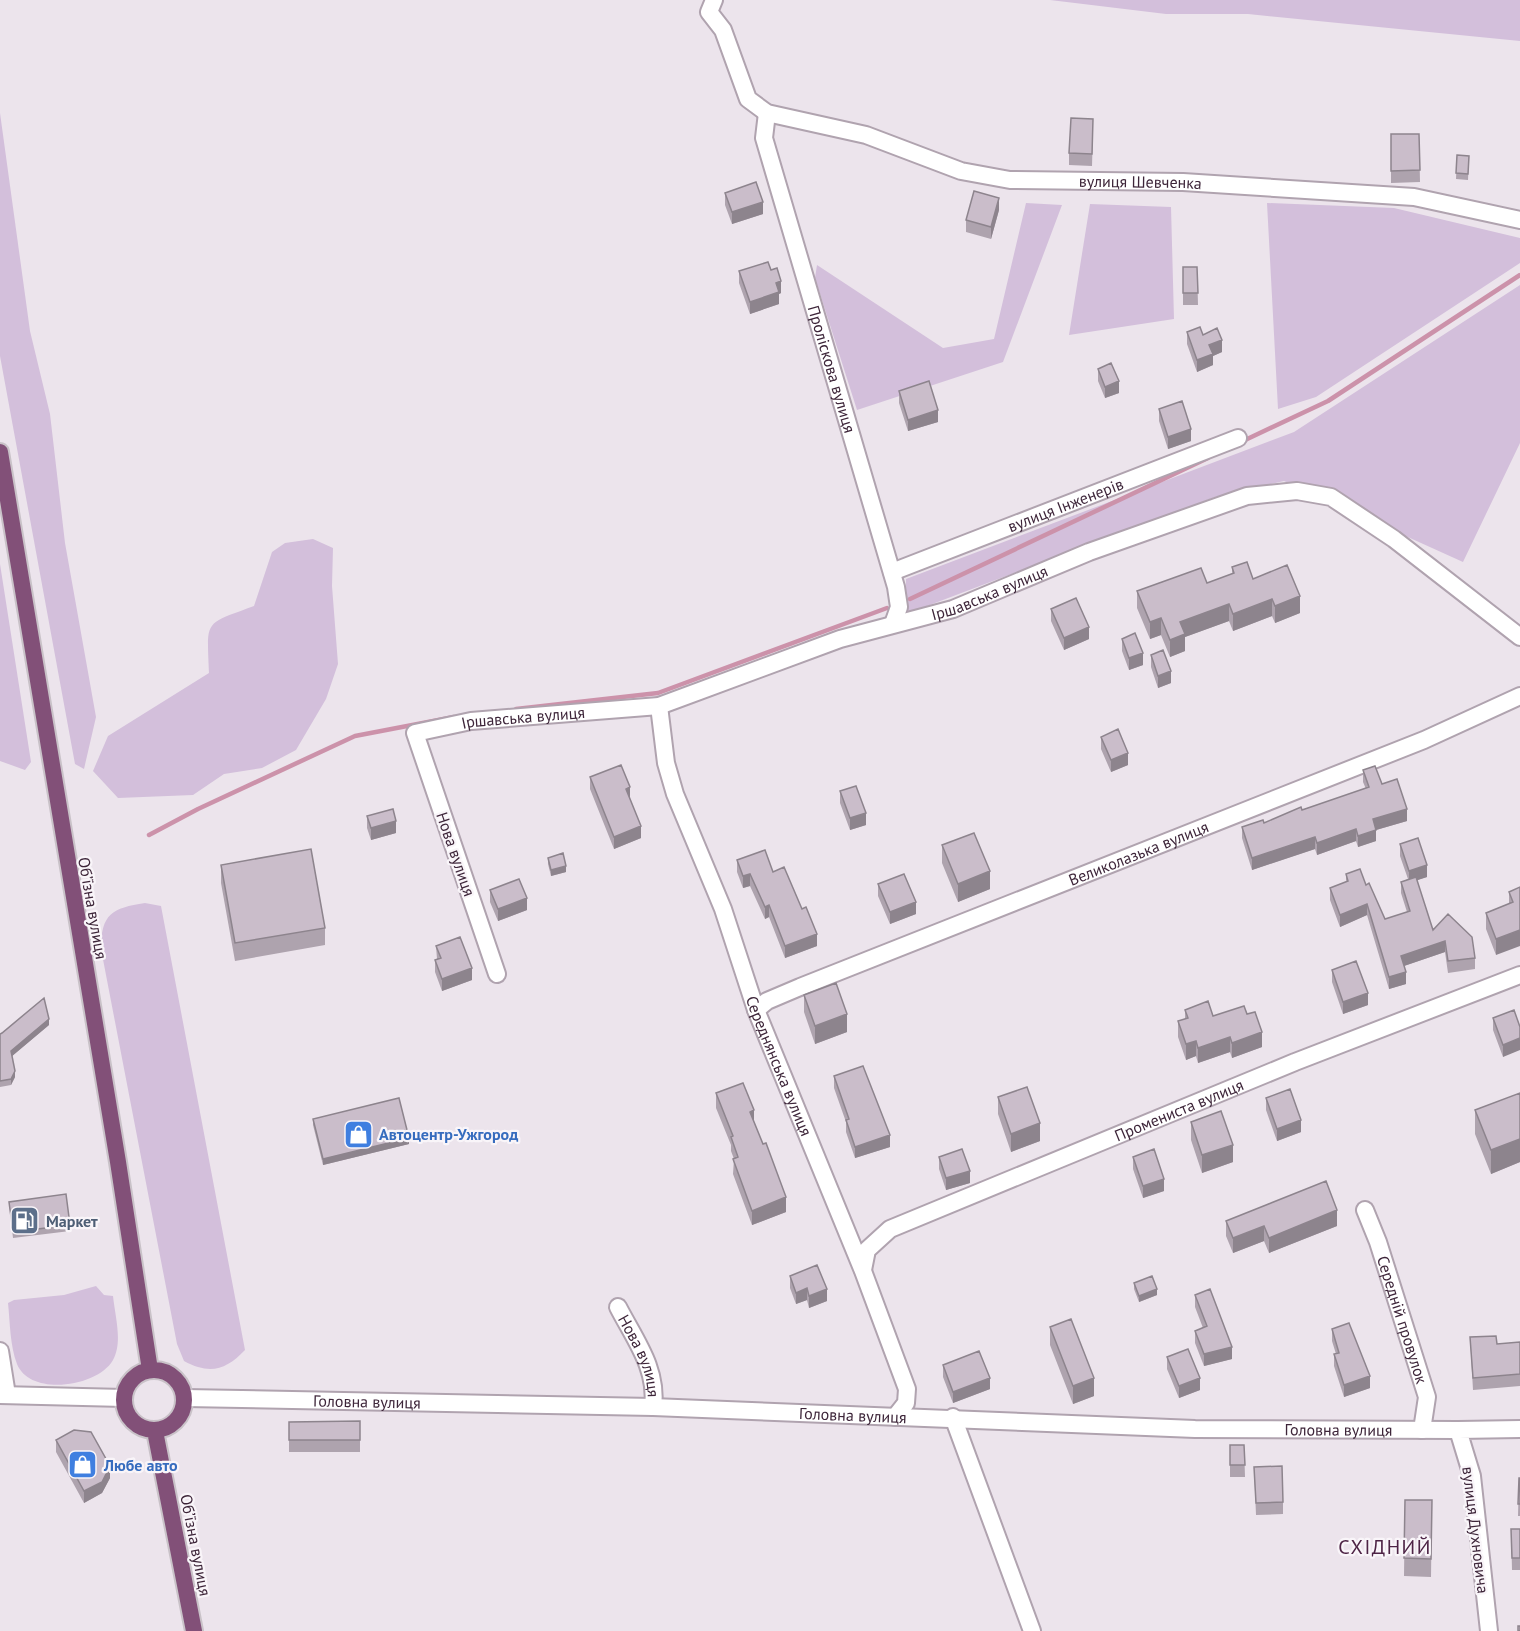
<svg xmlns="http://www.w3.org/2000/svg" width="1520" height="1631" font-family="'PT Sans',sans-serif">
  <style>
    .green { fill: #d3bfdb }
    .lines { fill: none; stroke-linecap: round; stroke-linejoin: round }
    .stream { stroke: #cc92aa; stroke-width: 4.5 }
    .minor-casing { stroke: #b0a3af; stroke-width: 20 }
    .tertiary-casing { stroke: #b0a3af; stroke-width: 20 }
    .trunk-casing { stroke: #c9c2c8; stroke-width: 20 }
    .minor { stroke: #fff; stroke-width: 16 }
    .tertiary { stroke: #fff; stroke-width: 16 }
    .trunk { stroke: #825078; stroke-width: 16 }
    .wall { fill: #aea3ae }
    .shaded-wall { fill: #8d848d }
    .building { fill: #cabdca; stroke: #8d848d; stroke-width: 1.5 }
    .labels { text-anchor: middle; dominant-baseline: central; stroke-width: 4.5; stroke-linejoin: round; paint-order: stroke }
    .street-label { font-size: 16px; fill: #3d2539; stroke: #f9f5f9 }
    .shop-label { font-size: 16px; font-weight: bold; fill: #366cbe; stroke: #f9f5f9; text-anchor: start }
    .service-label { font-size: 16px; font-weight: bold; fill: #4e5e75; stroke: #f9f5f9; text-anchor: start }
    .quarter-label { font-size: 20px; letter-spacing: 1.5px; fill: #4d2345; stroke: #f9f5f9 }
  </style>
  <rect width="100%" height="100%" fill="#ece4ec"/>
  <path class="green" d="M1050 0H1520V41L1248 14H1166Z
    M0 113 30 331 50 414 65 543 96 717 84 769 75 764 0 356Z
    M1026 203 1062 205 1003 362 857 410 815 278 817 265 943 348 994 339Z
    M1267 203 1394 208 1520 238V263L1316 397 1278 409Z
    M1090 204 1171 207 1174 319 1069 335Z
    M1520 285V443L1463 562 1284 481 1215 497 906 614V579L1294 432Z
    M313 539 333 548 332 586 338 664 326 699 296 750 262 768 224 774 193 795 118 798 93 771 108 736 209 673C207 619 203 625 254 606L272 552 285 543Z
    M0 564 31 762 25 770 0 761Z
    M145 903 161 906 245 1350C226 1370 210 1375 184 1361L177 1344 101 949C101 914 112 908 145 903Z
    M96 1286 104 1295 113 1296C115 1316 123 1342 113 1360 98 1387 30 1397 17 1364 10 1346 10 1322 8 1303L14 1300 64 1295Z"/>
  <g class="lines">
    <path class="stream" d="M1243 441 1328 401 1520 275
      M910 599 1208 458
      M516 709 658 693 887 608
      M149 835 198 809 355 736 454 717"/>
    <defs>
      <g id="minor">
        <path id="s1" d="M714 0 709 12 723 30 748 99 767 113 866 135 961 171 1010 180 1183 182 1414 197 1520 220"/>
        <path id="s2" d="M767 113 764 138 896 587 899 607 893 624"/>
        <path id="s3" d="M892 572 1238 438"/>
        <path id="s4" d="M659 706 666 763 675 794 723 909 756 1010 863 1271 907 1389 906 1403 895 1417"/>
        <path id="s5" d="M497 974 415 733 471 721 659 706 840 639 953 609 1089 552 1247 496 1297 491 1331 497 1394 539 1520 637"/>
        <path id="s6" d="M756 1010 767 1001 800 987 1424 740 1520 696"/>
        <path id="s7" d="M1365 1210 1378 1242 1427 1397 1422 1430"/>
        <path id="s8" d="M863 1270 867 1250 890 1229 1295 1062 1520 975"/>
        <path id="s9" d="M618 1307C635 1340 658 1369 653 1407"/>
        <path d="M953 1417 1032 1631"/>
        <path d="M1489 1631 1472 1476 1458 1430 1520 1429"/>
      </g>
      <g id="tertiary">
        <path d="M0 1351 7 1395"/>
        <path d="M0 1395 124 1398"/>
        <path id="s10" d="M185 1398 653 1407 1195 1429 1458 1430"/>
      </g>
      <path id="trunk" d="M0 452 118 1162 150 1370
        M124 1400a30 30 0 1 1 60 0a30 30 0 1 1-60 0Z
        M155 1431 194 1631"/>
    </defs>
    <use href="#minor" class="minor-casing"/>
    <use href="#tertiary" class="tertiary-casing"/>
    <use href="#trunk" class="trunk-casing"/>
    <use href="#minor" class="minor"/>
    <use href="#tertiary" class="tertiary"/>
    <use href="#trunk" class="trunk"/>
  </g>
  <path class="wall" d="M1093 131 1092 166 1069 165V153Z
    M1391 134H1419L1420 182 1391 183Z
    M1457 155 1469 156 1468 180 1456 179Z
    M725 193 763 214 732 224 725 205Z
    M999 210 991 239 966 232V220Z
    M1183 267H1197L1198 305H1183Z
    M771 270 781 293 779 294V304L750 314 739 283V271Z
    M1187 332 1203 335 1222 352 1213 356V365L1197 372 1187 344Z
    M1098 369 1119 393 1105 398 1098 381Z
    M899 391 938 422 908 431 899 403Z
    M1159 409 1191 441 1168 449 1159 421Z
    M1232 567 1253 579 1300 613 1275 623 1272 616 1233 631 1229 621 1185 637V651L1170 657 1161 635 1150 639 1137 608V591L1207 583 1232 574Z
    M1051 609 1089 639 1064 650 1051 621Z
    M1122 639 1143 665 1129 670 1122 651Z
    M1151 655 1171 683 1158 688 1151 667Z
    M1101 737 1128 765 1111 772 1101 749Z
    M1363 770 1382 784 1407 821 1376 830V841L1358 847 1356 841 1317 855 1315 849 1252 870 1242 838V827L1264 823 1366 789 1363 782Z
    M590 777 630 799 641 838 614 849 590 789Z
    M840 791 866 825 850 830 840 803Z
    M367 816 396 833 371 840 367 828Z
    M1400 844 1427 877 1417 880 1433 930 1475 958V969L1448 973 1445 952 1404 966 1406 984 1389 989 1367 915 1340 927 1330 900V888L1346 882V874L1366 885 1385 919 1407 912 1401 893V882L1408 879 1400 856Z
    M942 845 990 889 958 902 942 863Z
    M548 858 566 872 551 876 548 864Z
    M737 860 773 872 802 909 817 946 785 958 769 917 765 919 750 886 743 888 737 872Z
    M221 865 325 928V945L235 961 221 883Z
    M878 884 916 914 890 924 878 896Z
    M1520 887 1496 955 1486 929V913L1509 904V892Z
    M490 890 527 910 498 921 490 902Z
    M436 946 472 980 442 991 435 972V960L437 959Z
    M1332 970 1368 1005 1343 1014 1332 982Z
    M804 995 847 1032 815 1044 804 1012Z
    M1185 1010 1213 1016 1247 1014 1262 1047 1232 1058 1230 1052 1198 1063 1196 1056 1186 1060 1178 1037V1021L1185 1019Z
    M1493 1018 1520 1027 1503 1057 1493 1030Z
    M49 1025 12 1056 15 1077 11 1085 0 1087V1034Z
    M834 1076 890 1147 855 1158 846 1132V1122L834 1088Z
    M716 1093 754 1122 786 1212 752 1225 733 1174 734 1159 731 1151V1145L716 1108Z
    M1520 1093V1162L1491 1174 1475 1134V1110Z
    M998 1097 1040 1141 1011 1152 998 1114Z
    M1266 1098 1301 1132 1277 1141 1266 1110Z
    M313 1119 409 1144 323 1165 313 1125Z
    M1191 1122 1233 1162 1202 1173 1191 1140Z
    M939 1157 970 1183 946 1190 939 1169Z
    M1133 1157 1164 1191 1143 1198 1133 1169Z
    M9 1202 70 1225V1231L13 1238Z
    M1226 1221 1337 1226 1269 1253 1264 1241 1233 1253 1226 1236Z
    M790 1276 827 1301 809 1308 807 1300 796 1304 790 1288Z
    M1134 1283 1157 1295 1139 1302 1134 1289Z
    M1195 1295 1232 1359 1204 1366 1195 1343V1331L1203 1328 1195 1307Z
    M1050 1327 1094 1396 1073 1404 1050 1345Z
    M1332 1329 1370 1388 1344 1397 1334 1366V1354H1336L1332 1341Z
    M1470 1337 1497 1344 1520 1342V1386L1473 1390Z
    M1167 1357 1200 1390 1179 1398 1167 1369Z
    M943 1365 990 1389 953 1403 943 1377Z
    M360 1421V1452H289V1422Z
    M56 1440 110 1478 102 1493 84 1503 56 1452Z
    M1230 1445H1244L1245 1477H1230Z
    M1254 1467 1283 1502V1514L1256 1515Z
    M1519 1478H1520V1516H1518Z
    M1405 1500H1432L1431 1577 1404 1576Z
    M1511 1529H1520V1570H1512Z"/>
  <path class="shaded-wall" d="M999 198V210L991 239V227Z
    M763 202V214L732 224V212Z
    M781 281V293L779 294V304L750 314V302L776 283Z
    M1222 340V352L1213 356V365L1197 372V360L1209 345Z
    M1119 381V393L1105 398V387Z
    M938 410V422L908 431V420Z
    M1191 429V441L1168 449V437Z
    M1300 596V613L1275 623V606Z
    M1272 599V616L1233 631V614Z
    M1229 604V621L1185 637V651L1170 657V640L1180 622Z
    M1161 618V635L1150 639V622Z
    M1089 627V639L1064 650V638Z
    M1143 653V665L1129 670V658Z
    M1171 671V683L1158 688V676Z
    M1128 753V765L1111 772V760Z
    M630 787V799L626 789Z
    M1407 809V821L1376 830V841L1358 847V836L1373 819Z
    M866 813V825L850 830V818Z
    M396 821V833L371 840V828Z
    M641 826V838L614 849V837Z
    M1356 829V841L1317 855V843Z
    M1315 837V849L1252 870V858Z
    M1427 865V877L1409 883V871Z
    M566 866V872L551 876V870Z
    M990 871V889L958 902V884Z
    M750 874V886L743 888V876Z
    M527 898V910L498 921V909Z
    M916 902V914L890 924V912Z
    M1367 904V915L1340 927V915Z
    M769 905V917L765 919V907Z
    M1520 930V946L1496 955V939Z
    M817 934V946L785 958V946Z
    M1445 941V952L1401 967V956Z
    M472 968V980L442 991V979Z
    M1406 972V984L1389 989V977Z
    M1368 993V1005L1343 1014V1002Z
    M847 1014V1032L815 1044V1026Z
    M49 1019V1025L11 1057V1051Z
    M1262 1032V1047L1232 1058V1043Z
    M1230 1037V1052L1198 1063V1048Z
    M1520 1038V1050L1503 1057V1045Z
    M1196 1041V1056L1186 1060V1044Z
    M15 1071V1077L11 1085V1079Z
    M754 1110V1124L750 1112Z
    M1301 1120V1132L1277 1141V1129Z
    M1040 1123V1141L1011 1152V1134Z
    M890 1135V1147L855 1158V1147Z
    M409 1138V1144L323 1165V1159Z
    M1520 1139V1162L1491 1174V1150Z
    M1233 1145V1162L1202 1173V1155Z
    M970 1171V1183L946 1190V1178Z
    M1164 1179V1191L1143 1198V1186Z
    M786 1197V1212L752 1225V1211Z
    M1337 1210V1226L1269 1253V1238Z
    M1264 1226V1241L1233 1253V1238Z
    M807 1288V1300L796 1304V1293Z
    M827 1289V1301L809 1308V1296Z
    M1157 1289V1295L1139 1302V1296Z
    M1232 1347V1359L1204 1366V1354Z
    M1370 1376V1388L1344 1397V1385Z
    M990 1378V1389L953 1403V1392Z
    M1094 1378V1396L1073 1404V1386Z
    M1200 1378V1390L1179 1398V1386Z
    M110 1466V1478L102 1493 84 1503V1491Z"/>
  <path class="building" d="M1071 118 1093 119 1092 154 1069 153Z
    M1391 134H1419L1420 170 1391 171Z
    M1457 155 1469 156 1468 174 1456 173Z
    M756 182 763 202 732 212 725 193Z
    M974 191 999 198 991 227 966 220Z
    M768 262 771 270 777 268 781 281 776 283 779 292 750 302 739 271Z
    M1183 267H1197L1198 293H1183Z
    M1200 327 1203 335 1217 328 1222 340 1209 345 1213 354 1197 360 1187 332Z
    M1111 363 1119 381 1105 387 1098 369Z
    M929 381 938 410 908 420 899 391Z
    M1182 401 1191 429 1168 437 1159 409Z
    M1247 562 1253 579 1287 565 1300 596 1275 606 1272 599 1233 614 1229 604 1180 622 1185 634 1170 640 1161 618 1150 622 1137 591 1201 568 1207 583 1234 573 1232 567Z
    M1076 598 1089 627 1064 638 1051 609Z
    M1135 633 1143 653 1129 658 1122 639Z
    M1163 650 1171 671 1158 676 1151 655Z
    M1118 729 1128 753 1111 760 1101 737Z
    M621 765 630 787 626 789 641 826 614 837 590 777Z
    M1375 766 1382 784 1397 779 1407 809 1373 819 1376 830 1358 836 1356 829 1317 843 1315 837 1252 858 1242 827 1263 820 1264 823 1301 807 1302 810 1369 787 1363 770Z
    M856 786 866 813 850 818 840 791Z
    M393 809 396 821 371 828 367 816Z
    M974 833 990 871 958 884 942 845Z
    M1418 838 1427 865 1409 871 1400 844Z
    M311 849 325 928 235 943 221 865Z
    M765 850 773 872 784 867 802 909 806 907 817 934 785 946 769 905 765 907 750 874 743 876 737 860Z
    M563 853 566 866 551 870 548 858Z
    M1360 869 1366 885 1369 883 1385 919 1410 911 1401 882 1416 877 1433 930 1448 914 1472 937 1475 958 1448 961 1445 941 1401 956 1406 972 1389 977 1367 904 1340 915 1330 888 1348 881 1346 874Z
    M904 874 916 902 890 912 878 884Z
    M519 879 527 898 498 909 490 890Z
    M1520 887V930L1496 939 1486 913 1513 902 1509 892Z
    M460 937 472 968 442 979 435 960 441 958 436 946Z
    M1356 961 1368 993 1343 1002 1332 970Z
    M836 983 847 1014 815 1026 804 995Z
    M44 998 49 1019 11 1051 15 1071 11 1079 0 1081V1034L2 1033Z
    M1208 1001 1213 1016 1244 1006 1247 1014 1255 1012 1262 1032 1232 1043 1230 1037 1198 1048 1196 1041 1186 1044 1178 1021 1188 1018 1185 1010Z
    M1514 1010 1520 1027V1038L1503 1045 1493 1018Z
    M863 1066 890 1135 855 1147 846 1120 849 1119 834 1076Z
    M743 1083 754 1110 750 1112 763 1144 766 1143 786 1197 752 1211 733 1159 738 1157 731 1137 733 1136 716 1093Z
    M1027 1087 1040 1123 1011 1134 998 1097Z
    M1290 1089 1301 1120 1277 1129 1266 1098Z
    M1520 1093V1139L1491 1150 1475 1110Z
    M399 1098 409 1138 323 1159 313 1119Z
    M1221 1111 1233 1145 1202 1155 1191 1122Z
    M962 1149 970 1171 946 1178 939 1157Z
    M1154 1149 1164 1179 1143 1186 1133 1157Z
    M1326 1181 1337 1210 1269 1238 1264 1226 1233 1238 1226 1221Z
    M66 1194 70 1225 13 1232 9 1202Z
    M817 1265 827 1289 809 1296 807 1288 796 1293 790 1276Z
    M1152 1276 1157 1289 1139 1296 1134 1283Z
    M1210 1289 1232 1347 1204 1354 1195 1331 1207 1326 1195 1295Z
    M1071 1319 1094 1378 1073 1386 1050 1327Z
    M1349 1323 1370 1376 1344 1385 1334 1354 1339 1353 1332 1329Z
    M1496 1336 1497 1344 1520 1342V1374L1473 1378 1470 1337Z
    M1188 1349 1200 1378 1179 1386 1167 1357Z
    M979 1351 990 1378 953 1392 943 1365Z
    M360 1421V1440H289V1422Z
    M74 1430 91 1432 110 1466 102 1482 84 1491 56 1440Z
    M1230 1445H1244L1245 1465H1230Z
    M1282 1466 1283 1502 1256 1503 1254 1467Z
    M1519 1478H1520V1504H1518Z
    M1405 1500H1432L1431 1559 1404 1558Z
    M1511 1529H1520V1558H1512Z
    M1518 1626H1520V1631H1518Z"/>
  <defs>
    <symbol id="shop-square" viewBox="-11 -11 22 22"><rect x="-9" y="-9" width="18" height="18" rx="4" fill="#3f7fe0" stroke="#f9f5f9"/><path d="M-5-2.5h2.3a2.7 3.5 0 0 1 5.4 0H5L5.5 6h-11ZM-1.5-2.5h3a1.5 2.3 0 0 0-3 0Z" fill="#fff"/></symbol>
    <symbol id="fuel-square" viewBox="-11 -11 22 22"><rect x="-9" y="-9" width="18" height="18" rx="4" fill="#5c6f8a" stroke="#f9f5f9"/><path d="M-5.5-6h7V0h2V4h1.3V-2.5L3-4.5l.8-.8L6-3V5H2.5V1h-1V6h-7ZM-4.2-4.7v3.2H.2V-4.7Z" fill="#fff"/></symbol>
  </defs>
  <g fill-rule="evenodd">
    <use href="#shop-square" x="342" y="1118" width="33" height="33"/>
    <use href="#fuel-square" x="8" y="1204" width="33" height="33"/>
    <use href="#shop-square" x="66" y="1448" width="33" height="33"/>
  </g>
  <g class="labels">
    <g class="street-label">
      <text stroke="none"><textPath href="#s1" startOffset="516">вулиця Шевченка</textPath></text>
      <text stroke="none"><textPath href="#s2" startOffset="266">Проліскова вулиця</textPath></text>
      <text stroke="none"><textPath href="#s3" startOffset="186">вулиця Інженерів</textPath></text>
      <text stroke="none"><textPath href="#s5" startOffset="850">Іршавська вулиця</textPath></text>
      <text stroke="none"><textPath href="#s5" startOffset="364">Іршавська вулиця</textPath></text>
      <text stroke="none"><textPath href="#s6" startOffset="414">Великолазька вулиця</textPath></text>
      <text transform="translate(456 854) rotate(71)">Нова вулиця</text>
      <text transform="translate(93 908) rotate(80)">Обʼїзна вулиця</text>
      <text stroke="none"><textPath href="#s4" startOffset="381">Середнянська вулиця</textPath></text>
      <text stroke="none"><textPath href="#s8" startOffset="364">Промениста вулиця</textPath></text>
      <text stroke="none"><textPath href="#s7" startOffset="116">Середній провулок</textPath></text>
      <text stroke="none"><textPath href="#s9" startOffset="54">Нова вулиця</textPath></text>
      <text stroke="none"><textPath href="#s10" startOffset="182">Головна вулиця</textPath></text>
      <text stroke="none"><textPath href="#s10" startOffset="668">Головна вулиця</textPath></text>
      <text stroke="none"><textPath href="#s10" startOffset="1154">Головна вулиця</textPath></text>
      <text transform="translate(1476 1530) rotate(83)">вулиця Духновича</text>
      <text transform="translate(196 1545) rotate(79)">Обʼїзна вулиця</text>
    </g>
    <g class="shop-label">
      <text x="379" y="1134">Автоцентр-Ужгород</text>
      <text x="104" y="1465">Любе авто</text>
    </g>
    <g class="service-label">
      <text x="46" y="1221">Маркет</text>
    </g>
    <g class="quarter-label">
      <text x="1385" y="1547">СХІДНИЙ</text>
    </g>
  </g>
</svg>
